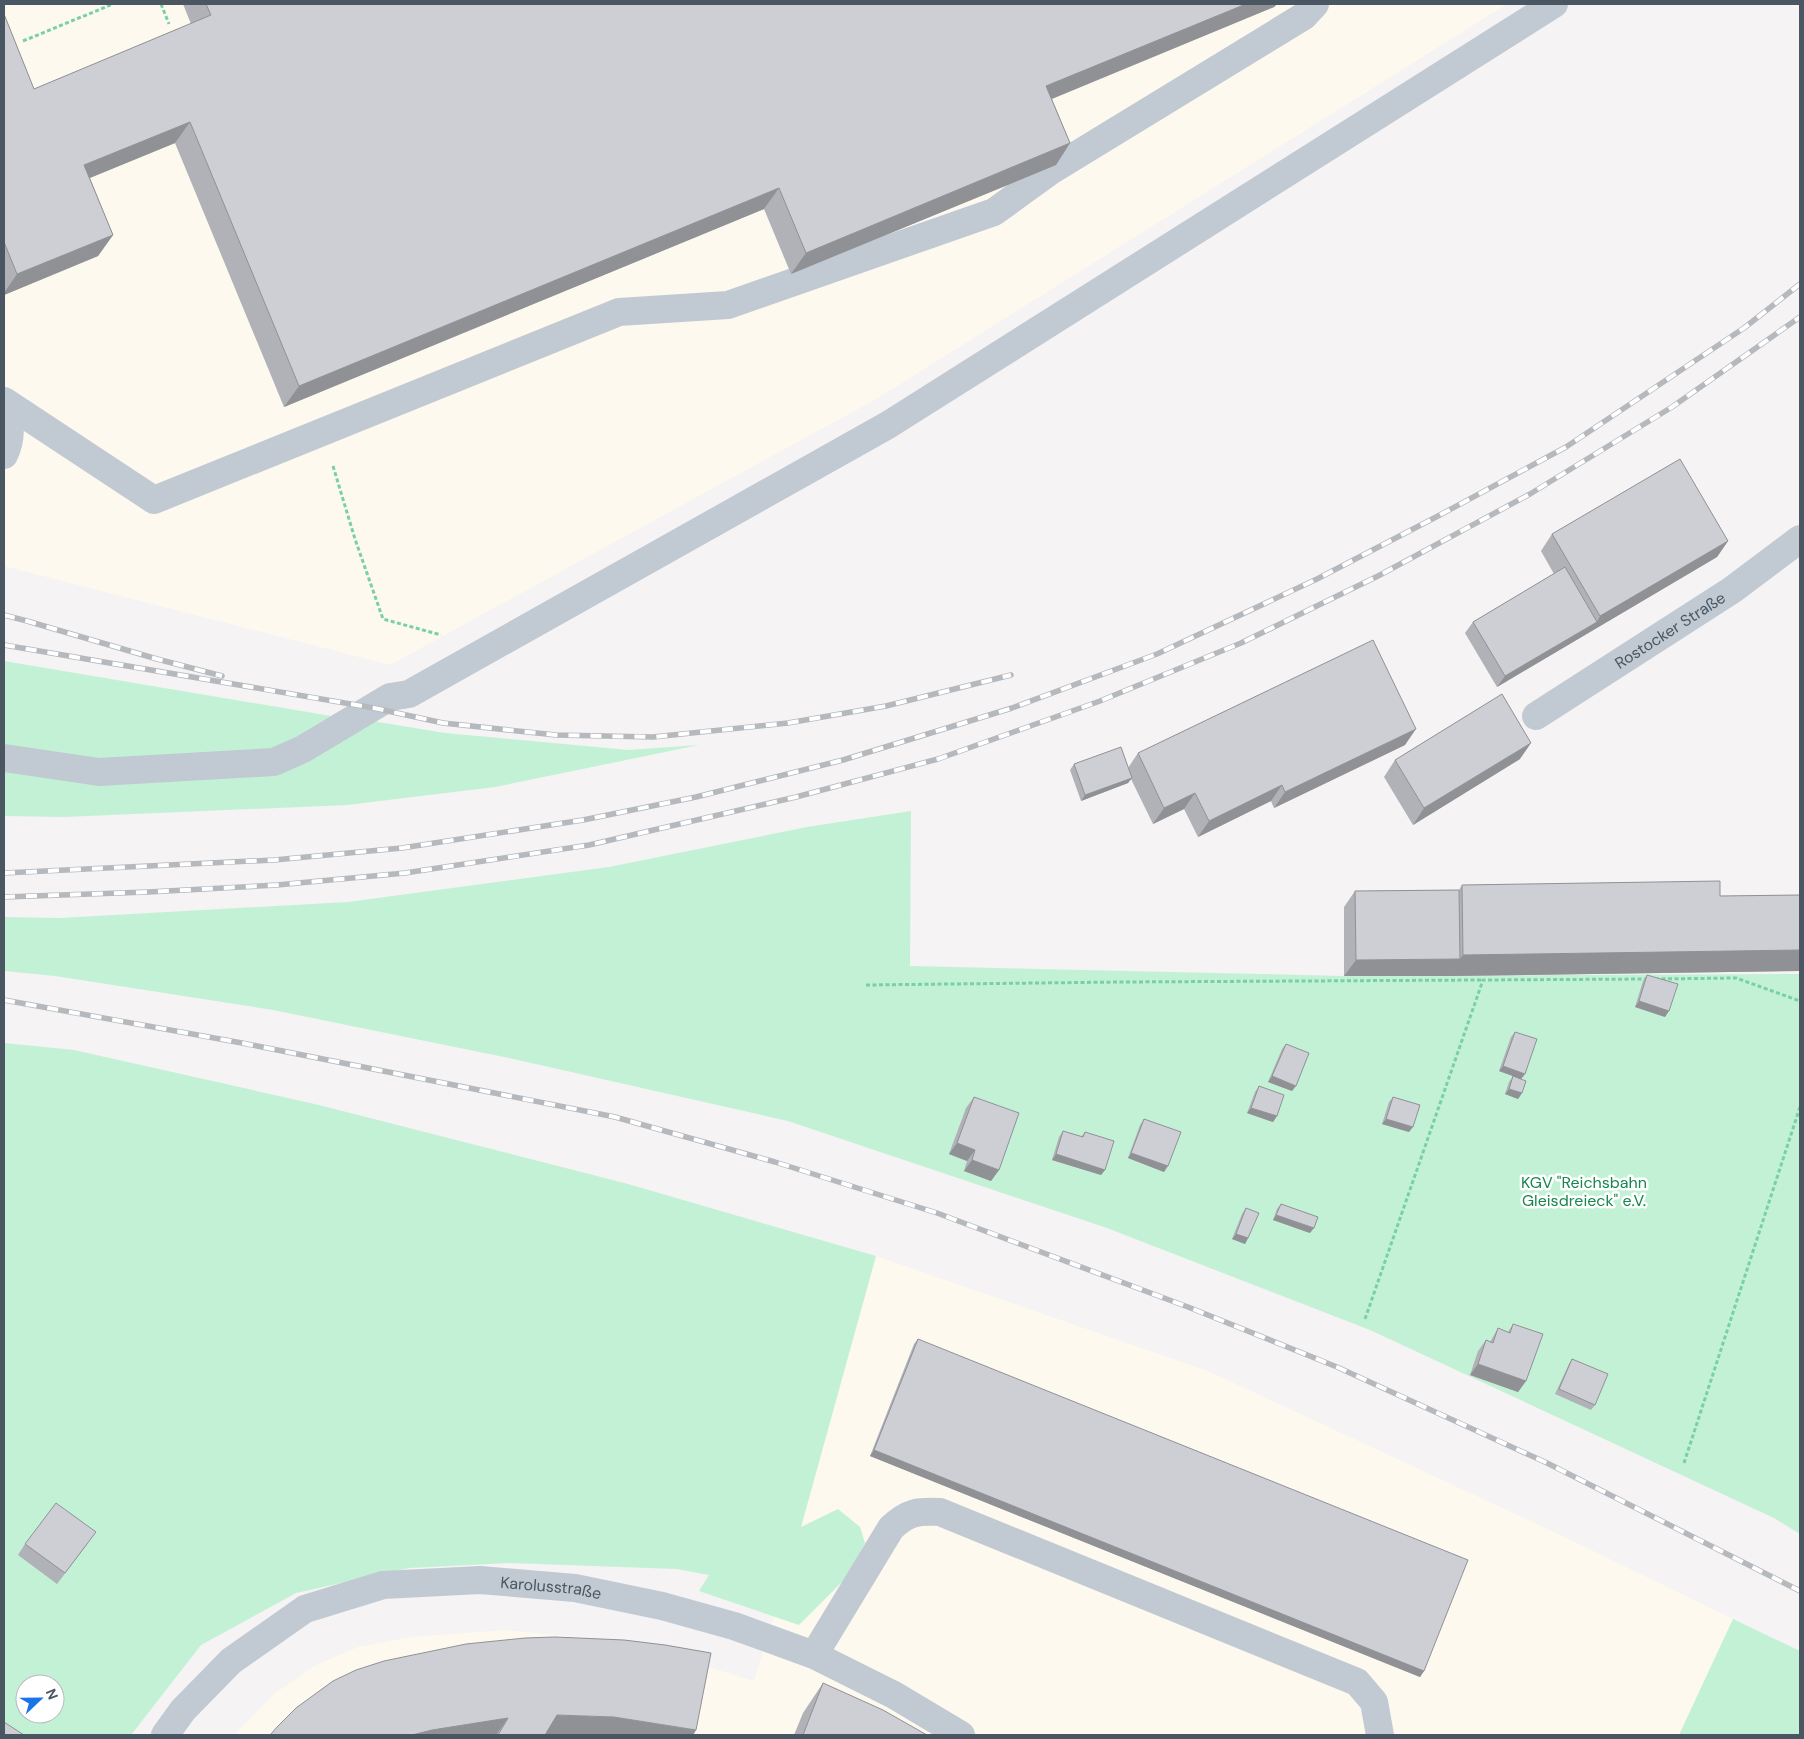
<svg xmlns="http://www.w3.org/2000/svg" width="1804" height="1739" font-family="'DM Sans',sans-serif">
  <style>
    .commercial { fill: #fdf9ef }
    .green { fill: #c3f1d5; fill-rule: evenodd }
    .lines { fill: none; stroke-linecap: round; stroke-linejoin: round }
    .path { stroke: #7ad0a6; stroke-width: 3; stroke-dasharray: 4 2.5; stroke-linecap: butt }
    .minor { stroke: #c1cad2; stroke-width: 28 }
    .rail-casing { stroke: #b5b8bd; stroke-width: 5.5 }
    .rail { stroke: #fff; stroke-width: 4; stroke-dasharray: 11; stroke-linecap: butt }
    .wall { fill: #b0b2b7 }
    .shaded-wall { fill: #909195 }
    .building { fill: #cdcfd5; stroke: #909195 }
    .labels { text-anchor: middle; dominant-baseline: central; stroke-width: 5; stroke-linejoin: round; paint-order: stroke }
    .street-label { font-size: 16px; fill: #4a5661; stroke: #fff }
    .park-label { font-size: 16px; fill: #17864f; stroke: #fff }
  </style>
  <rect width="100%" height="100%" fill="#f5f3f3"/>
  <path class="commercial" d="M4 4H1507L878 398 390 665 4 566Z
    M876 1256 1208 1371 1552 1531 1733 1619 1679 1735H234L274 1694 316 1665 358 1647 411 1637 505 1630 584 1638 673 1656 754 1681 801 1528Z"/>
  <path class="green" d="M4 661 331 716 270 753 97 762 4 749Z
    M366 720 445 733 628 750 699 745 495 787 347 805 64 817 4 816V767L274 771Z
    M911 811 910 966 1344 976 1800 974V1534L1774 1518 1370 1330 1107 1228 788 1121 509 1058 273 1010 55 976 4 971V917L60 918 348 902 609 867 807 827Z
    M4 1043 74 1050 319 1105 628 1184 876 1256 801 1527 838 1509 860 1527 865 1543 846 1578 799 1625 699 1591 709 1575 677 1569 511 1563 409 1568 296 1593 201 1645 131 1735H4ZM25 1684H55V1714H25Z
    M1733 1619 1800 1651V1735H1679Z"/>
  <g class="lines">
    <path class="path" d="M161 4 169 24
      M23 41 113 4
      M333 466 355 539 383 619 441 635
      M1655 979 1736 978 1800 1001
      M866 985 1122 982 1483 980
      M1365 1319 1483 980 1647 979
      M1684 1463 1800 1107"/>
    <g class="minor">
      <path d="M4 401 154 500 619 312 728 305 994 212 1052 170 1304 16 1315 4"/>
      <path d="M4 406C11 422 12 439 4 455"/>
      <path id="s1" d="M1536 716 1732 590 1800 539"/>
      <path d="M4 758 99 772 274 762 303 749 390 697 409 694 888 425 1554 4"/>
      <path d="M814 1655 891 1528C908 1512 917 1511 940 1512L1357 1682 1374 1702 1380 1735"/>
      <path id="s2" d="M165 1735 183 1710 231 1661 305 1609 383 1585 480 1580 575 1588 662 1606 734 1626 814 1655 894 1695 961 1735"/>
    </g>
    <defs>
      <path id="rail" d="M4 615 27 621 157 659 222 676
        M4 645 374 708 443 723 556 735 653 737 788 723 886 706 1011 675
        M4 873 274 860 402 848 583 820 696 797 843 760 1012 708 1157 654 1317 579 1438 516 1566 447 1744 328 1800 284
        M4 897 148 892 277 885 405 873 589 845 796 797 938 759 1100 701 1241 643 1378 576 1530 494 1672 407 1800 317
        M4 1000 242 1043 615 1117 775 1162 937 1213 1188 1307 1337 1367 1547 1463 1800 1591"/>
    </defs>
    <use href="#rail" class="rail-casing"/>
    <use href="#rail" class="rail"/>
  </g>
  <path class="wall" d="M183 4H1277L1274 7 1052 99 1070 143 1056 165 791 274 764 209 284 407 175 143 90 178 113 235 98 256 4 295V14L34 89 191 24Z
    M1552 534 1728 541 1717 557 1497 687 1465 633 1473 622 1554 574 1541 551Z
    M1405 745 1274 808 1271 801 1198 837 1184 809 1153 824 1131 779 1128 783 1081 801 1070 770 1074 764 1128 768 1138 753Z
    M1520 759 1413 825 1384 777 1395 760Z
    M1462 885 1720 896 1800 895V971L1449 976H1344V907L1355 891 1459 890Z
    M1647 975 1665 1017 1635 1007 1643 981Z
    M1515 1032 1525 1074 1521 1079 1522 1093 1518 1099 1505 1094 1509 1082 1513 1076 1499 1071 1511 1037Z
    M1286 1044 1292 1091 1268 1082 1282 1049Z
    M1259 1086 1277 1116 1273 1122 1247 1113 1255 1092Z
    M974 1097 999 1170 991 1181 964 1171 967 1161 949 1154 966 1108Z
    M1393 1097 1409 1132 1382 1124 1389 1102Z
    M1144 1119 1164 1172 1128 1158 1140 1125Z
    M1063 1131 1081 1137 1085 1132 1105 1170 1101 1175 1052 1160 1059 1137Z
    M1281 1204 1310 1233 1273 1220 1277 1209Z
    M1246 1208 1248 1238 1245 1244 1232 1239 1242 1214Z
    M1513 1324 1526 1381 1518 1392 1470 1375 1478 1351 1486 1340 1490 1342 1498 1328 1508 1332Z
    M918 1339 1424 1671 1420 1677 870 1456 914 1344Z
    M1572 1359 1595 1405 1591 1410 1555 1394 1569 1364Z
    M88 1543 57 1584 18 1555 25 1544Z
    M823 1683 927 1735H794L803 1713Z
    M296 1708 696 1730 693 1735H270Z"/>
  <path class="shaded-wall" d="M1246 4H1277L1274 7 1032 107 1046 86Z
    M190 122 175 143 70 186 84 165Z
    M1070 143 1056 165 791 274 806 253Z
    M779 188 764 209 284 407 299 386Z
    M113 235 98 256 4 295V293L17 274Z
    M1728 541 1717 557 1497 687 1505 676 1597 622 1600 616Z
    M1416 729 1405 745 1274 808 1285 792Z
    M1531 743 1520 759 1413 825 1424 808Z
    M1132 778 1128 783 1081 801 1085 795Z
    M1282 785 1271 801 1198 837 1209 821Z
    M1195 793 1184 809 1153 824 1164 808Z
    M1800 950V971L1449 976H1344L1356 960 1460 959 1463 955Z
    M1639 1001 1669 1011 1665 1017 1635 1007Z
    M1503 1066 1525 1074 1521 1079 1499 1071Z
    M1272 1076 1296 1086 1292 1091 1268 1082Z
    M1509 1089 1522 1093 1518 1099 1505 1094Z
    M1251 1108 1277 1116 1273 1122 1247 1113Z
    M1386 1119 1413 1127 1409 1132 1382 1124Z
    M957 1143 975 1150 967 1161 949 1154Z
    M1131 1153 1168 1166 1164 1172 1128 1158Z
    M1056 1154 1105 1170 1101 1175 1052 1160Z
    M972 1160 999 1170 991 1181 964 1171Z
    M1276 1215 1314 1228 1310 1233 1273 1220Z
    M1236 1234 1248 1238 1245 1244 1232 1239Z
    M1478 1364 1526 1381 1518 1392 1470 1375Z
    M874 1450 1424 1671 1420 1677 870 1456Z
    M557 1715 614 1717 696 1730 693 1735H543Z
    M508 1718 496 1735H412L432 1730Z"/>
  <path class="building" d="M206 4H1246L1046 86 1070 143 806 253 779 188 299 386 190 122 84 165 113 235 17 274 4 242V14L34 89 211 15Z
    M1680 459 1728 541 1600 616 1552 534Z
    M1565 567 1597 622 1505 676 1473 622Z
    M1373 640 1416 729 1285 792 1282 785 1209 821 1195 793 1164 808 1138 753Z
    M1502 694 1531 743 1424 808 1395 760Z
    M1121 747 1132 778 1085 795 1074 764Z
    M1720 881V896L1800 895V950L1463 955 1462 885Z
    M1459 890 1460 959 1356 960 1355 891Z
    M1647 975 1678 984 1669 1011 1639 1001Z
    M1515 1032 1537 1039 1525 1074 1503 1066Z
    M1286 1044 1309 1053 1296 1086 1272 1076Z
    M1513 1076 1526 1081 1522 1093 1509 1089Z
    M1259 1086 1284 1095 1277 1116 1251 1108Z
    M974 1097 1019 1113 999 1170 972 1160 975 1150 957 1143Z
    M1393 1097 1420 1105 1413 1127 1386 1119Z
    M1144 1119 1181 1132 1168 1166 1131 1153Z
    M1063 1131 1083 1137 1085 1132 1114 1141 1105 1170 1056 1154Z
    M1281 1204 1318 1217 1314 1228 1276 1215Z
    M1246 1208 1259 1213 1248 1238 1236 1234Z
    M1513 1324 1543 1334 1526 1381 1478 1364 1486 1340 1493 1343 1498 1328 1510 1333Z
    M918 1339 1468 1560 1424 1671 874 1450Z
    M1572 1359 1608 1374 1595 1405 1559 1389Z
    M56 1503 96 1532 65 1573 25 1544Z
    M555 1637 624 1640 665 1645 711 1653 696 1730 614 1717 557 1715 545 1735H498L508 1718 432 1730 412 1735H270L278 1726 296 1708 333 1681 356 1670 384 1661 466 1644 525 1638Z
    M823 1683 883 1710 927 1735H803Z
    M4 1722 24 1735H4Z"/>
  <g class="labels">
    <g class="street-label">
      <text stroke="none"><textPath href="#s1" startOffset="159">Rostocker Straße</textPath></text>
      <text stroke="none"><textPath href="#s2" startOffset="440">Karolusstraße</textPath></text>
    </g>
    <g class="park-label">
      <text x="1584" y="1182">KGV "Reichsbahn<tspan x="1584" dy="18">Gleisdreieck" e.V.</tspan></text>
    </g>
  </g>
  <rect width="1804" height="1739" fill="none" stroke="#4a5661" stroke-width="10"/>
  <g transform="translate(40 1699) rotate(68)"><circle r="24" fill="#ffffff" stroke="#b7bbc0"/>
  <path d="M0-4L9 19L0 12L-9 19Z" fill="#1a73e8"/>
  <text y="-8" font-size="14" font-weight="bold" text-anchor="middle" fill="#4a5661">N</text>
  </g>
</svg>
